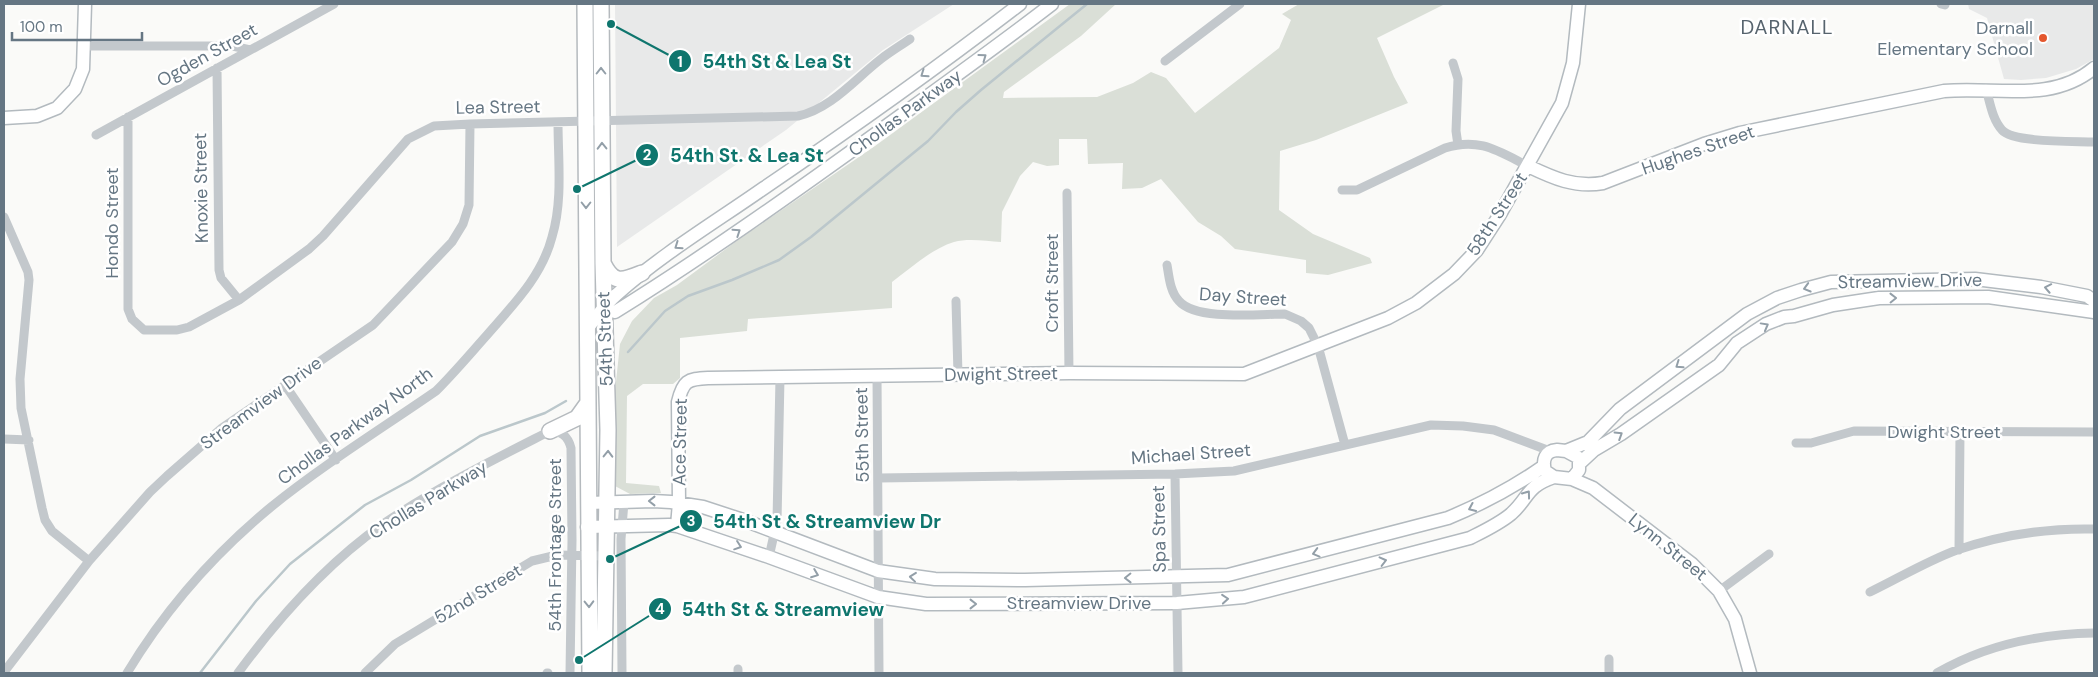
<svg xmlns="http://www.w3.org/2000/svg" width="2098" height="677" font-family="'DM Sans',sans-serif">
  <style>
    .built { fill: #e8e9e9 }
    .green { fill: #dadfd7 }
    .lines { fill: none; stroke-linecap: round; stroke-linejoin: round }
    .stream { stroke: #bbc7cb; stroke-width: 2.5 }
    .secondary-casing { stroke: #b3babf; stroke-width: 15 }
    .primary-casing { stroke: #b5babe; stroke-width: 18 }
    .street { stroke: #c3c8cc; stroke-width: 9 }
    .secondary { stroke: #fff; stroke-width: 12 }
    .primary { stroke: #fff; stroke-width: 15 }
    .oneway { stroke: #939fa8 }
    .poi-dot { fill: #e4572e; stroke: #fff; stroke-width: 2 }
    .labels { text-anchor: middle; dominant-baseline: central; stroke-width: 5; stroke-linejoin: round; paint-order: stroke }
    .poi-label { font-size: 18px; fill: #657683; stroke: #fff; text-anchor: end }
    .street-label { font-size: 18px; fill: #657683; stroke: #fff }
    .quarter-label { font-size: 20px; letter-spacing: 1px; fill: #57646e; stroke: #fff }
    .leader { fill: none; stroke: #0f766e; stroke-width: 2 }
    .callout-dot { fill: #0f766e; stroke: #fff; stroke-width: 2 }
    .mark-label { font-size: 15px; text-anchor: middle; font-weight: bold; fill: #fff }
    .callout-label { font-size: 19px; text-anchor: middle; font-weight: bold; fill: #0f766e; stroke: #fff; stroke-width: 5; stroke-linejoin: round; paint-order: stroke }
  </style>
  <rect width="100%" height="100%" fill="#fafaf8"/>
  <path class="built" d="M615 4H954L883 50 786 130 617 247Z
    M1968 4H2094V59L2076 69 2046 78 2021 80 2004 79 1987 18 1969 9Z"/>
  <path class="green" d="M1070 4H1116L1081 36 1004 92 1003 98 1097 97 1133 83 1151 72 1166 78 1195 113 1279 48 1291 20 1282 14 1299 4H1445L1377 38 1394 77 1408 103 1316 140 1280 151 1279 210 1313 234 1370 258 1372 263 1328 275 1306 273V260L1235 249 1221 236 1198 222 1161 179 1142 188 1122 189 1123 163 1088 164 1087 139H1059V165L1047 166 1033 162 1020 176 1002 212 1001 242C986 241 968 238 954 242 931 249 911 268 892 282V308L748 319 747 331 680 338V378L673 384H643L627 396 626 483 659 486 661 493 630 494 615 486V391L620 344 632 321 654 298 677 285 738 240 875 146Z"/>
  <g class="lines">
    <path class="stream" d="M628 352 665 311 688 296 732 280 779 260 811 237 928 141 956 112 981 90 1087 4
      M200 673 256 601 290 564 365 505 411 480 480 436 545 413 566 401"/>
    <defs>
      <path id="secondary" d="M4 118 37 116 57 108 75 89 83 69 85 4
        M1528 166C1553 178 1575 188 1603 183L1704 144 1740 133 1944 91C1995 86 2051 104 2094 68
        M604 309 615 312C705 256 792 194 878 132 936 90 995 48 1052 4
        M587 329C596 318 605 304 616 295 662 254 714 223 764 188 851 129 937 68 1020 4
        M1557 450 1566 451 1579 458V470L1572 479 1554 477 1545 471C1542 460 1545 451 1557 450Z
        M1566 451 1588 442 1620 409 1747 314 1777 298 1801 290 1831 282 1975 279 2041 287 2087 296 2094 301
        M1580 463 1594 450 1621 434 1719 365 1737 343 1766 324 1784 317 1794 316 1833 305 1879 298 1988 297 2094 312
        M1572 479 1593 488 1692 564 1719 591 1735 619 1750 673
        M588 503 653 501 671 502 703 507 746 521 878 571 935 579 1025 580 1228 575 1448 518C1482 504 1514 487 1544 466
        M677 526 679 503 678 402C683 381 687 379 708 378L1070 373 1244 374 1388 318 1416 303 1454 274 1477 250 1499 216 1562 103 1573 63 1579 4
        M587 527 669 525 677 526 769 557 878 597 926 604 1177 603 1244 597 1470 538C1484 531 1499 524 1511 514 1530 497 1525 487 1554 477"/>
      <path id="primary" d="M585 4 590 673
        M601 4 603 263 608 430 604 673
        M603 263C614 285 622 281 642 273
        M550 431 577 418 587 404"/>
    </defs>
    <use href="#secondary" class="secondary-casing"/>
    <use href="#primary" class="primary-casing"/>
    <path class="street" d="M1941 4 1945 5
      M85 46H233L250 50
      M1165 61 1240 4
      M1453 63 1458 79 1456 131 1458 145
      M217 68 219 270 221 278 239 300
      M1986 89C1990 102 1992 119 2002 130 2013 143 2075 141 2094 142
      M128 117V309L132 319 144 330H177L189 327 239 300 309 249 323 236 408 139 434 126 470 124 798 116C831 109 855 79 881 59 890 52 900 46 910 39
      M96 135 334 4
      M1342 190H1357L1445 148C1479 137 1498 151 1528 166
      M1067 193 1069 373
      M4 217 28 272 29 280 20 379 21 408 42 508 45 520 52 531 89 561
      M1167 265C1169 276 1170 292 1179 301 1196 321 1259 314 1285 314L1301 321 1309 328 1318 346 1345 445
      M956 301 958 375
      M877 376 879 673
      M285 385 336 460
      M4 439 29 440
      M1796 443H1811L1854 431 2094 432
      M1175 474 1178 673
      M879 478 1175 474 1234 471 1431 425 1463 426 1494 430 1550 451
      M1959 550 1960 432
      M769 557 777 521 780 378
      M1719 591 1769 554
      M1870 592C1899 578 1927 561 1957 550 2001 535 2048 528 2094 529
      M1609 659V673
      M738 669V673
      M4 672 89 561 150 492 167 476 222 428 373 325 452 242 463 224 469 205 470 124
      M127 673C165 610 214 554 271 507 323 465 381 429 436 391 454 373 470 354 487 335 513 305 542 276 552 237 563 201 558 160 558 122
      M238 673C279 617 326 564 383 524 436 488 493 460 550 431 561 431 568 436 571 448L572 540 570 673
      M365 673 395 644 532 561 557 555 606 556
      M547 673H548
      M622 673 621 539 624 502
      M1937 673C1985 645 2039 634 2094 633"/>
    <use href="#secondary" class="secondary"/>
    <use href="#primary" class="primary"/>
  </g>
  <defs><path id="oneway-chevron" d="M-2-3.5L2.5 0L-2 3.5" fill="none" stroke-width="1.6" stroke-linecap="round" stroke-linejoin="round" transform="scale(1.25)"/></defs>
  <g class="oneway">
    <use href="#oneway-chevron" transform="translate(983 57) rotate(-36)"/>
    <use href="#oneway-chevron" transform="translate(601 71) rotate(-90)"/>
    <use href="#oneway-chevron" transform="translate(924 74) rotate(145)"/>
    <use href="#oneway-chevron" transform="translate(602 146) rotate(-91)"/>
    <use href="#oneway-chevron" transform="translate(586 205) rotate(90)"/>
    <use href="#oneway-chevron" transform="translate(737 232) rotate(-34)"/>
    <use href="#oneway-chevron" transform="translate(678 246) rotate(145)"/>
    <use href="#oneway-chevron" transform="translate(1807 288) rotate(164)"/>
    <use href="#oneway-chevron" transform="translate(2048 288) rotate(-169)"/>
    <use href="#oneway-chevron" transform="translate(1893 298) rotate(-1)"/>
    <use href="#oneway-chevron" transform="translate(1765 326) rotate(-29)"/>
    <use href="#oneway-chevron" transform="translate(1679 365) rotate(145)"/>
    <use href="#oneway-chevron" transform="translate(1619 435) rotate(-32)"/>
    <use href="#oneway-chevron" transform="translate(608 454) rotate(-89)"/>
    <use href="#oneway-chevron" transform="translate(1527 494) rotate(-54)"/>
    <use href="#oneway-chevron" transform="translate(652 501) rotate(180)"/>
    <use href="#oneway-chevron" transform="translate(1472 508) rotate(156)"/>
    <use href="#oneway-chevron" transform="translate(738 546) rotate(19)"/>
    <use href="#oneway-chevron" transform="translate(1316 553) rotate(165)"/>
    <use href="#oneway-chevron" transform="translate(1383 561) rotate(-14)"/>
    <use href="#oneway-chevron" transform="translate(815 574) rotate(21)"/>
    <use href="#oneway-chevron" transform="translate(913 577) rotate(-174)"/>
    <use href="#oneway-chevron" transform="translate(1128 578) rotate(179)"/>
    <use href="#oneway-chevron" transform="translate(1225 599) rotate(-5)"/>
    <use href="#oneway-chevron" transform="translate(589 604) rotate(89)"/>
    <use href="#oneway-chevron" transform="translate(973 604)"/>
  </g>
  <circle class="poi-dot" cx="2043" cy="38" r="5"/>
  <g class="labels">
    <g class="poi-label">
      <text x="2033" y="28">Darnall<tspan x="2033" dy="21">Elementary School</tspan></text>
    </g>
    <g class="street-label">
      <text transform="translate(207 55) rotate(-29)">Ogden Street</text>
      <text transform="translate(498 107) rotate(-1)">Lea Street</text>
      <text transform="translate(905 113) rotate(-36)">Chollas Parkway</text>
      <text transform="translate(1698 150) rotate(-19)">Hughes Street</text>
      <text transform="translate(201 188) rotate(-91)">Knoxie Street</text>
      <text transform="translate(1497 214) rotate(-57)">58th Street</text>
      <text transform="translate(112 223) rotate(-90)">Hondo Street</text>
      <text transform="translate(1910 281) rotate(-1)">Streamview Drive</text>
      <text transform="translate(1052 283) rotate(-90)">Croft Street</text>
      <text transform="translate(1243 297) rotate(4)">Day Street</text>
      <text transform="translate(605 339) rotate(-92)">54th Street</text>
      <text transform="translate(1001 374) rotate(-1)">Dwight Street</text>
      <text transform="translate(261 403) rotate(-36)">Streamview Drive</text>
      <text transform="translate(355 426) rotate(-36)">Chollas Parkway North</text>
      <text x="1944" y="432">Dwight Street</text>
      <text transform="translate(862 435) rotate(-91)">55th Street</text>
      <text transform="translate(680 442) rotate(-89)">Ace Street</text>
      <text transform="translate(1191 454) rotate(-4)">Michael Street</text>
      <text transform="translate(428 500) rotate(-31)">Chollas Parkway</text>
      <text transform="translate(1159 529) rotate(-91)">Spa Street</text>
      <text transform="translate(555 545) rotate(-90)">54th Frontage Street</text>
      <text transform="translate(1668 547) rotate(39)">Lynn Street</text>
      <text transform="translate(478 594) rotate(-31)">52nd Street</text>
      <text x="1079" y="603">Streamview Drive</text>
    </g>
    <g class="quarter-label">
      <text x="1787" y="27">DARNALL</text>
    </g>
  </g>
  <path class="leader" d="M611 24L680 61M577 189L647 155M610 559L691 521M579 660L660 609"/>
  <g class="callout-dot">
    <circle cx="611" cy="24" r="5"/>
    <circle cx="577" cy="189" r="5"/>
    <circle cx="610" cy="559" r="5"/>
    <circle cx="579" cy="660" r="5"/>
    <circle cx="680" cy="61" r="12"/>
    <circle cx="647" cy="155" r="12"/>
    <circle cx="691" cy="521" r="12"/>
    <circle cx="660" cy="609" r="12"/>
  </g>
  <g class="mark-label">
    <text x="680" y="67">1</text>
    <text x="647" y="160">2</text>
    <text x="691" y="526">3</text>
    <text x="660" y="614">4</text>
  </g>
  <g class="callout-label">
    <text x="777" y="68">54th St &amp; Lea St</text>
    <text x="747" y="162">54th St. &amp; Lea St</text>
    <text x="827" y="528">54th St &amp; Streamview Dr</text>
    <text x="783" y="616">54th St &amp; Streamview</text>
  </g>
  <rect width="2098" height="677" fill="none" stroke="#657683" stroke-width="10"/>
  <path d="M12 32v8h130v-8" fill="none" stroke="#657683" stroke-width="2.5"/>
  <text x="20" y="32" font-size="15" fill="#657683" stroke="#ffffff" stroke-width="4" paint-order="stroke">100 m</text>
</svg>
